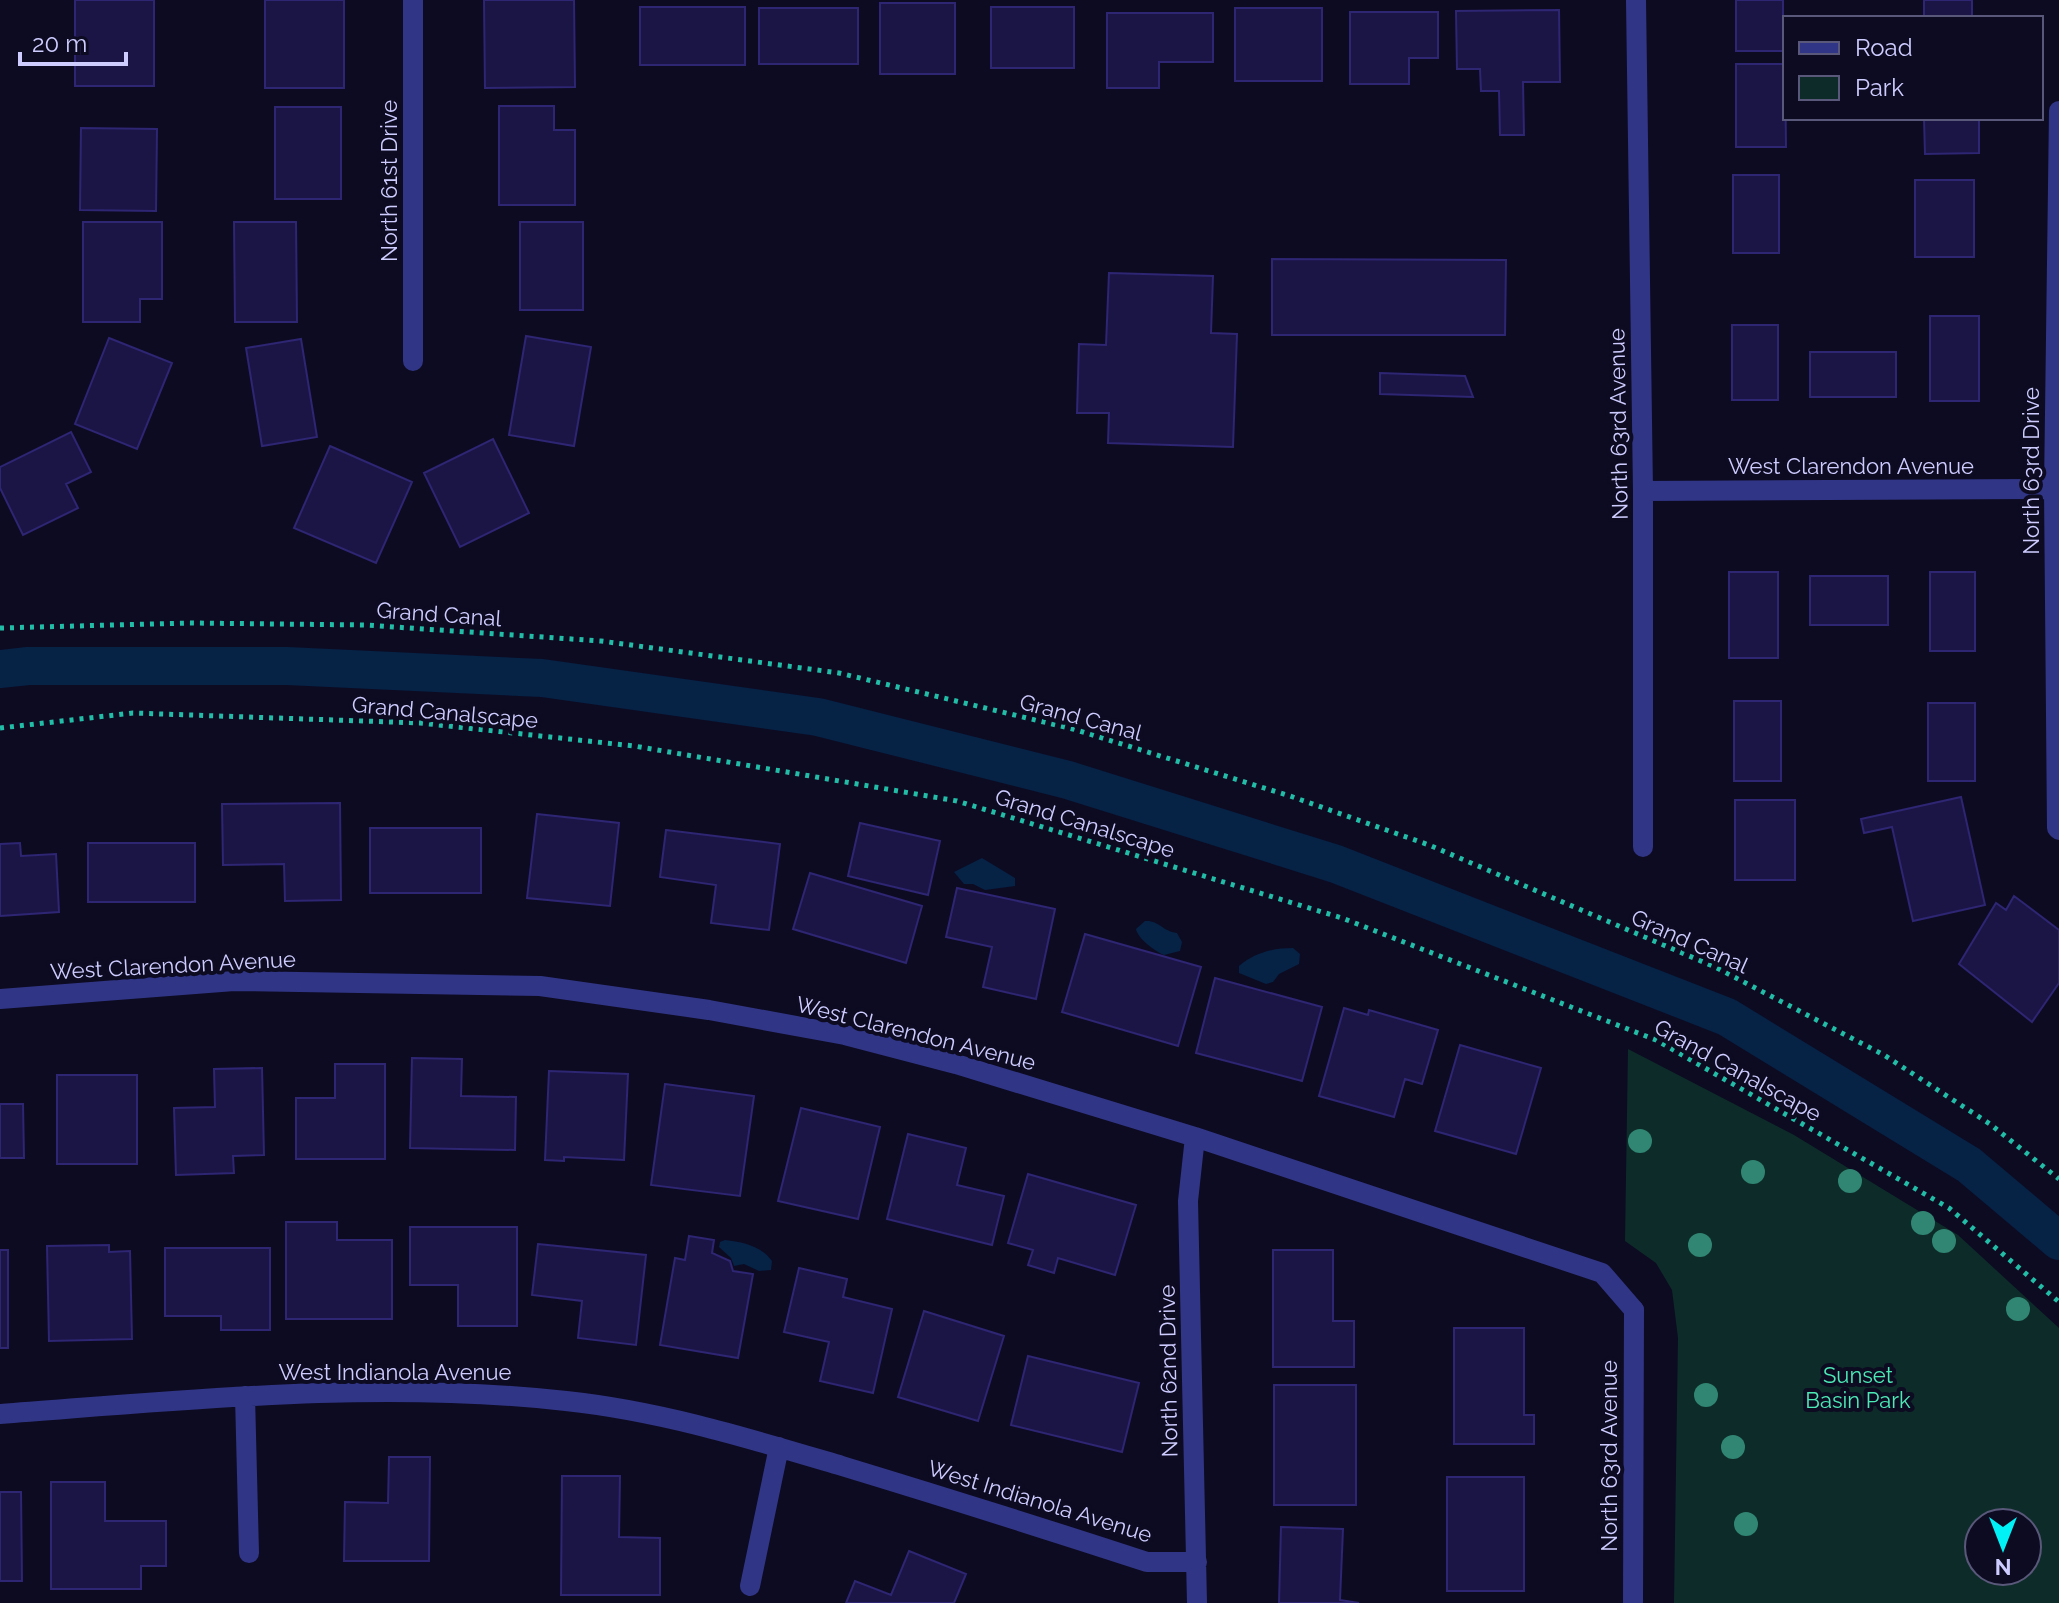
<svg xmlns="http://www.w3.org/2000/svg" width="2059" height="1603" font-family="Raleway,sans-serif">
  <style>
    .green { fill: #0d2c29; fill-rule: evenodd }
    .water { fill: #062245 }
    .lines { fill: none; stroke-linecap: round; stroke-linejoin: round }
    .canal { stroke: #062245; stroke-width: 38 }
    .building { fill: #1b1545; stroke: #2e2573; stroke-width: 2 }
    .path { stroke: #22bda7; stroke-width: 5; stroke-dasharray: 4 6; stroke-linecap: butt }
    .minor { stroke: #313586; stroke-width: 20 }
    .tertiary { stroke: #313586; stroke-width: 20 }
    .tree { fill: #308673 }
    .labels { text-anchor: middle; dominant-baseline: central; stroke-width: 8; stroke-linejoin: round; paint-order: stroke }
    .street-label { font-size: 22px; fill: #ceccff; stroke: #0d0b22 }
    .park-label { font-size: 22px; fill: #4cebb6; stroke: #0d0b22 }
  </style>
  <rect width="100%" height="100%" fill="#0d0b22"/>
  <path class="green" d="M1628 1049 1794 1135 1958 1235 2059 1328V1603H1674L1678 1338 1672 1290 1656 1263 1625 1241ZM1979 1523H2027V1571H1979Z"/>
  <path class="water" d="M982 858 1015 878V886L985 890 973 884H964L954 872Z
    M1145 921C1159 920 1162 931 1177 933L1182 942 1180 951 1164 955C1155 951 1138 939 1136 929Z
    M1293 948 1300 954 1299 964 1279 974 1273 982 1266 984 1239 973V966C1254 953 1272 948 1293 948Z
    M725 1240C743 1242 761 1246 772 1261L771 1270 759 1271 744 1264 734 1266 731 1258 719 1247 720 1242Z"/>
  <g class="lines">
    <path class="canal" d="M0 669 28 666H287L542 678 818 717 1068 780 1336 864 1727 1017 1969 1165 2059 1241"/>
  </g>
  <path class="building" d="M75 0H154V86H75Z
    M265 0H344V88H265Z
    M484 0H574L575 87 485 88Z
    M1736 0H1783V51H1736Z
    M1924 0H1972V18H1924Z
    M880 3H955V74H880Z
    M640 7H745V65H640Z
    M991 7H1074V68H991Z
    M759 8H858V64H759Z
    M1235 8H1322V81H1235Z
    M1559 10 1560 82H1523L1524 135H1500L1499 91H1481L1480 69H1457L1456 11Z
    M1350 12H1438V58H1409V84H1350Z
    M1107 13H1213V62H1159V88H1107Z
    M1736 64H1785L1786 147H1736Z
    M499 106H554V130H575V205H499Z
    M275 107H341V199H275Z
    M1924 118H1979V153L1925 154Z
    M81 128 157 129 156 211 80 210Z
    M1733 175H1779V253H1733Z
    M1915 180H1974V257H1915Z
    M83 222H162V299H140V322H83Z
    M234 222H296L297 322H235Z
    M520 222H583V310H520Z
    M1272 259 1506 260 1505 335H1272Z
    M1109 273 1213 276 1211 333 1237 334 1233 447 1108 443 1109 413H1077L1079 344 1106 345Z
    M1930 316H1979V401H1930Z
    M1732 325H1778V400H1732Z
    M526 336 591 347 574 446 509 435Z
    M109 338 172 363 137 449 75 424Z
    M301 339 317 437 262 446 246 348Z
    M1810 352H1896V397H1810Z
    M1380 373 1465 376 1473 397 1380 394Z
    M71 432 91 472 66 484 78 508 23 535 0 488V467Z
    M493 439 529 513 460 547 424 473Z
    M330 446 412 482 376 563 294 528Z
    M1729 572H1778V658H1729Z
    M1930 572H1975V651H1930Z
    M1810 576H1888V625H1810Z
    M1734 701H1781V781H1734Z
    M1928 703H1975V781H1928Z
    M1961 797 1985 905 1913 921 1892 827 1864 833 1861 819Z
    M1735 800H1795V880H1735Z
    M340 803 341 900 285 901 284 864 223 865 222 804Z
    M537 814 619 823 610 906 527 898Z
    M860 823 940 841 928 895 848 876Z
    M370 828H481V893H370Z
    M666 830 780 844 769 930 711 923 716 885 660 877Z
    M20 843 21 856 56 854 59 912 0 916V844Z
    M88 843H195V902H88Z
    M810 873 922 906 906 963 793 929Z
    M957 888 1055 909 1036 999 983 987 992 947 946 937Z
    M2014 896 2059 930V983L2032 1022 1959 964 1996 903 2006 910Z
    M1085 934 1201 967 1178 1046 1062 1012Z
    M1215 978 1322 1007 1302 1081 1196 1053Z
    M1344 1008 1368 1015 1369 1010 1438 1030 1422 1084 1405 1079 1394 1117 1319 1096Z
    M1460 1045 1541 1068 1516 1154 1435 1131Z
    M412 1058 462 1059 461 1096 516 1097 515 1150 410 1148Z
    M335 1064H385V1159H296V1098H335Z
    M262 1068 264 1155 233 1156 234 1173 176 1175 174 1108 215 1107 214 1069Z
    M549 1071 628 1074 624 1160 564 1157V1161L545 1160Z
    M57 1075H137V1164H57Z
    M665 1084 754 1096 740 1196 651 1185Z
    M0 1104H23L24 1158H0Z
    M801 1108 880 1127 858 1219 778 1201Z
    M908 1134 966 1148 957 1185 1004 1196 992 1245 887 1219Z
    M1028 1174 1136 1205 1115 1275 1058 1258 1054 1273 1028 1265 1033 1250 1008 1243Z
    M286 1222H337V1240H392V1319H286Z
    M410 1227H517V1326H458V1285H410Z
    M689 1236 714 1240 712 1253 730 1261 733 1271 753 1274 738 1358 660 1345 675 1258 685 1260Z
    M538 1244 646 1255 636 1345 578 1338 582 1301 532 1295Z
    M109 1245V1252L130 1251 132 1339 49 1341 47 1246Z
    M165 1248H270V1330H221V1316H165Z
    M0 1250H8V1348H0Z
    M1273 1250H1333V1321H1354V1367H1273Z
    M799 1268 847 1279 843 1297 892 1309 873 1393 820 1381 829 1342 784 1332Z
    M924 1311 1004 1336 978 1421 898 1397Z
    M1454 1328H1524V1415H1534V1444H1454Z
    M1028 1356 1139 1383 1122 1452 1011 1425Z
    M1274 1385H1356V1505H1274Z
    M389 1457H430L429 1561H344L345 1502 388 1503Z
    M562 1476H620L619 1537 660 1538V1595H561Z
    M1447 1477H1524V1591H1447Z
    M51 1482H105V1521H166V1566H141V1589H51Z
    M0 1492H21L22 1581H0Z
    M1281 1527 1343 1529 1340 1600 1359 1603H1279Z
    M909 1551 966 1574 954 1603H846L855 1581 891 1595Z"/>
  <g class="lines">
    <path class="path" d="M0 628 189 623 365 625 601 641 839 673 1073 729 1290 796 1429 845 1715 967 1884 1055 1990 1124 2059 1179
      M0 728 133 713 420 723 634 746 957 801 1342 918 1656 1040 1949 1208 2059 1302"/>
    <path class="minor" d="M413 0V361
      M1636 0 1643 491V847
      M2059 111 2054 489 2057 828 2059 830
      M1643 491 2059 489
      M0 999 234 981 540 986 709 1010 845 1035 956 1064 1195 1137 1602 1273 1634 1310
      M1195 1137 1188 1201 1197 1603
      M245 1396 249 1553
      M0 1414C188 1400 378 1380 566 1401 661 1411 751 1439 842 1466 944 1497 1046 1529 1147 1562H1197
      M750 1586 779 1447"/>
    <path class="tertiary" d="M1633 1603 1634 1310"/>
  </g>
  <g class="tree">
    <circle cx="1640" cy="1141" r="12"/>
    <circle cx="1753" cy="1172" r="12"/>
    <circle cx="1850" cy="1181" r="12"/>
    <circle cx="1923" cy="1223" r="12"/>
    <circle cx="1944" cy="1241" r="12"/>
    <circle cx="1700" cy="1245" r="12"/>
    <circle cx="2018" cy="1309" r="12"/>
    <circle cx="1706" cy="1395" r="12"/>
    <circle cx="1733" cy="1447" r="12"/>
    <circle cx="1746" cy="1524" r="12"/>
  </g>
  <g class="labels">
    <g class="street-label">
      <text transform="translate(389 181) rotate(-90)">North 61st Drive</text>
      <text transform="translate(1618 424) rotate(-91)">North 63rd Avenue</text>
      <text x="1851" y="466">West Clarendon Avenue</text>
      <text transform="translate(2031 471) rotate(-90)">North 63rd Drive</text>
      <text transform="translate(439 614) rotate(4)">Grand Canal</text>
      <text transform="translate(445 712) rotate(5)">Grand Canalscape</text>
      <text transform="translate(1081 717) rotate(15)">Grand Canal</text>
      <text transform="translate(1085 823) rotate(17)">Grand Canalscape</text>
      <text transform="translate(1690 941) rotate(24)">Grand Canal</text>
      <text transform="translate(173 965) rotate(-3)">West Clarendon Avenue</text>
      <text transform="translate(916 1033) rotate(14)">West Clarendon Avenue</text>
      <text transform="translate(1738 1070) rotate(29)">Grand Canalscape</text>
      <text transform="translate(1168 1371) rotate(-91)">North 62nd Drive</text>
      <text x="395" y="1372">West Indianola Avenue</text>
      <text transform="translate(1609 1456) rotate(-90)">North 63rd Avenue</text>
      <text transform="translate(1040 1501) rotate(17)">West Indianola Avenue</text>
    </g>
    <g class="park-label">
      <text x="1858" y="1375">Sunset<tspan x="1858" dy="25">Basin Park</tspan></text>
    </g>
  </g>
  <rect x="1783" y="16" width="260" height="104" fill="#0d0b22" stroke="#5a587a" stroke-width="2"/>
  <rect x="1799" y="42" width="40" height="12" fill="#313586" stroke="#5a587a" stroke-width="2"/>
  <text x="1855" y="56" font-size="24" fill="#ceccff">Road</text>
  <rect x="1799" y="76" width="40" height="24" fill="#0d2c29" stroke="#5a587a" stroke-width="2"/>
  <text x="1855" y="96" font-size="24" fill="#ceccff">Park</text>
  <g transform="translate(2003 1547) rotate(180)"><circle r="38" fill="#0d0b22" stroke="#5a587a" stroke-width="2"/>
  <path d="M0-6L14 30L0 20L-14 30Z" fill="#00f2f7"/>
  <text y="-12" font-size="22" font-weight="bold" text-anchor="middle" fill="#ceccff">N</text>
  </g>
  <path d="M20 52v12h106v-12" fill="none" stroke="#ceccff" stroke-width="4"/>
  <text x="32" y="52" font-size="24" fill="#ceccff" stroke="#0d0b22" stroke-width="6" paint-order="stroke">20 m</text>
</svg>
